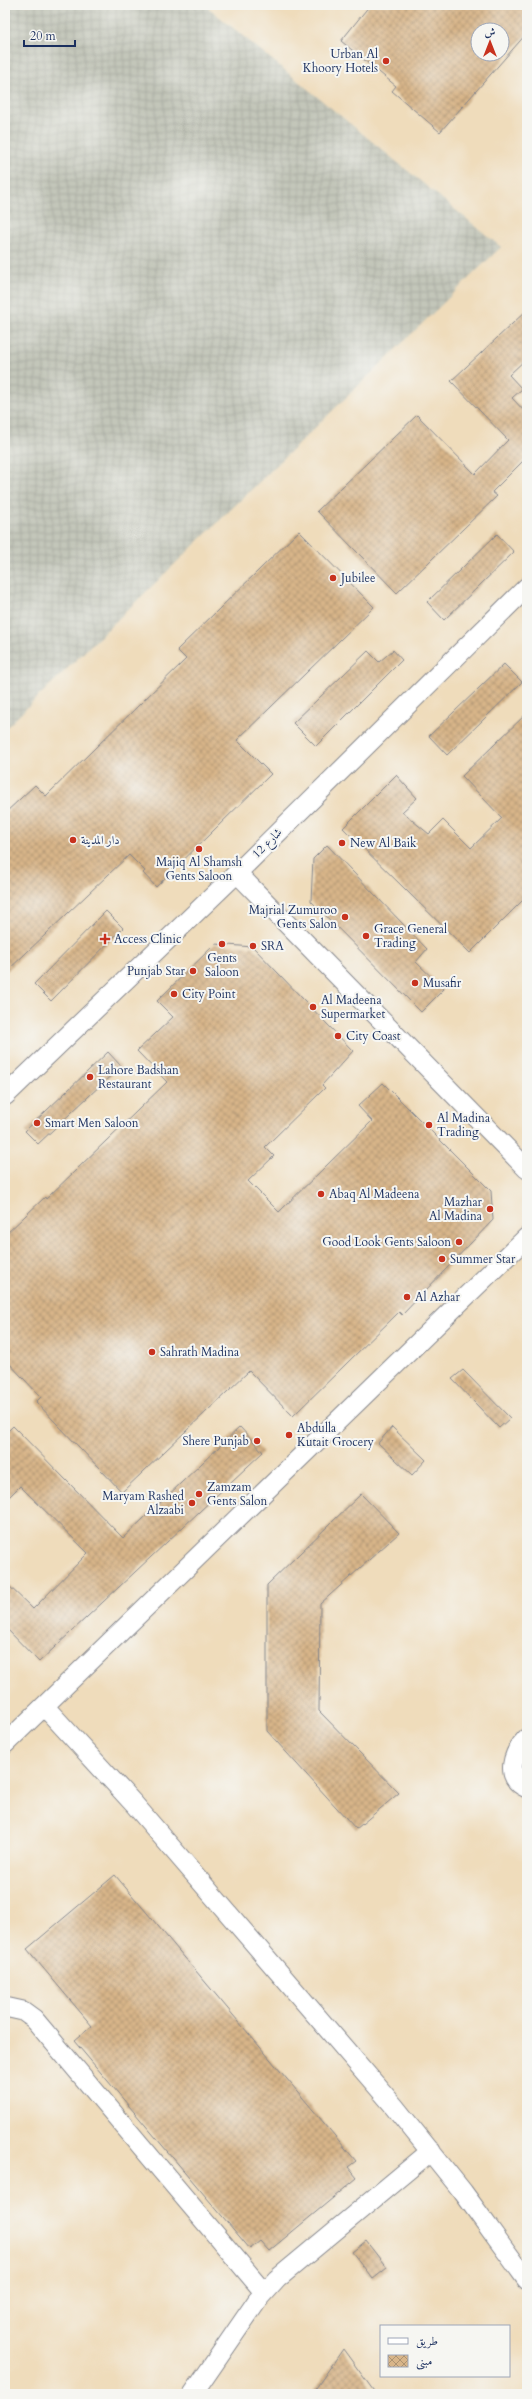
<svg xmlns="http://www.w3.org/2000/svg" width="532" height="2399" font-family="Cardo,Amiri,serif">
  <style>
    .industrial { fill: url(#industrial-grid) }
    .building { fill: url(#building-cross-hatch); fill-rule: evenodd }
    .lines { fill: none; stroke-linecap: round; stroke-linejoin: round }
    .minor-casing { stroke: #85868c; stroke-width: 21 }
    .minor { stroke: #fff; stroke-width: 19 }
    .poi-dot { fill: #c8321e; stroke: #f6f6f2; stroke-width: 1.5 }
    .labels { text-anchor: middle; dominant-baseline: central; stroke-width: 4; stroke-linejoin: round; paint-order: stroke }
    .poi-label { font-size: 12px; fill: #1b2f5e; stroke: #f6f6f2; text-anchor: start }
    .street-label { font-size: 12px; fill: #1b2f5e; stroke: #f6f6f2 }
  </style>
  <defs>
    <pattern id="industrial-grid" width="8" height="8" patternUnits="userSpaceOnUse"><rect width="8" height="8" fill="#c3c6b9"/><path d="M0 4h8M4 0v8" fill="none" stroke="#a7aaa1"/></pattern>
    <pattern id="building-cross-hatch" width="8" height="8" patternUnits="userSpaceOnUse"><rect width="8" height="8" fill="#d8b589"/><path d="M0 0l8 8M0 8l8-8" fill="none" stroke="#ae9473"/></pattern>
  </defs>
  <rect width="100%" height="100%" fill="#f6f6f2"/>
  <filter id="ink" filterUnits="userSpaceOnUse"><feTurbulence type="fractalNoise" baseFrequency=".025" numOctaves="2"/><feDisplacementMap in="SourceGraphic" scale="8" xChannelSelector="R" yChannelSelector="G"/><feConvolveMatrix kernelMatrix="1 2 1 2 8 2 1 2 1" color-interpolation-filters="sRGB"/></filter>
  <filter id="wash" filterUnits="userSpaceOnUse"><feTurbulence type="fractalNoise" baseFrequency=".012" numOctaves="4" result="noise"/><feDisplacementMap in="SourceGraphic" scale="16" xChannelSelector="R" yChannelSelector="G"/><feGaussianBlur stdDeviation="0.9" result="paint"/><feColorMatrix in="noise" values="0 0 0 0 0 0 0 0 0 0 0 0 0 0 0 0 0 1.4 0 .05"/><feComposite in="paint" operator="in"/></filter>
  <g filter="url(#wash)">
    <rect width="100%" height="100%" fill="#efdcbb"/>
    <path class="industrial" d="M5 5H205L501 247 5 729Z"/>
    <g id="blocks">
      <path class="building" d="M370 5H518L527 13V33L440 132 392 91 396 86 341 41ZM478 30H502V54H478Z
        M527 310V358L509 375 522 389 512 398 527 414V457L492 492 497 496 397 593 317 511 417 415 475 474 508 440 451 381Z
        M299 531 374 607 237 740 271 774 156 887 143 873 145 871 129 855 5 973V813L35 785 46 796 186 659 177 650Z
        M497 534 514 552 444 620 427 602Z
        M393 650 402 660 316 746 293 723 368 651 379 662Z
        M504 664 522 682 447 755 429 736Z
        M527 713V896L470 953 343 828 396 775 417 798 402 812 429 834 443 820 471 848 502 818 462 776Z
        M327 845 427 949 416 962 444 989 421 1012 311 901 313 859Z
        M106 911 123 928 51 1001 34 984Z
        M215 944 253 947 353 1051 322 1085 325 1088 265 1147 274 1156 248 1181 279 1212 372 1121 358 1106 383 1083 491 1191 493 1220 402 1315 399 1312 293 1416 249 1371 122 1492 36 1402 41 1397 5 1359V1235L45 1197 46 1199 167 1082 137 1051 173 1017 157 1001Z
        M108 1052 121 1066 38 1144 25 1131Z
        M463 1370 510 1418 499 1428 452 1379Z
        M13 1426 123 1538 240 1427 263 1452 39 1662 5 1627V1582L33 1609 88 1553 20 1486 5 1501V1434Z
        M392 1427 426 1460 412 1475 378 1443Z
        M361 1494 399 1533 320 1604 319 1711 399 1793 356 1829 267 1731V1585Z
        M115 1875 356 2161 348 2167 357 2178 269 2251 260 2241 250 2249 74 2041 92 2026 27 1949Z
        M366 2241 387 2268 373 2279 352 2252Z
        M343 2349 376 2394H312Z"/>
    </g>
  </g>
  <g filter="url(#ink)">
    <use href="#blocks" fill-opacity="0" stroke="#85868c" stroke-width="1"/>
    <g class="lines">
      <defs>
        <path id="minor" d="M237 873 527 1169
          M5 1096 237 873 527 587
          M44 1706 134 1804 394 2106 463 2192 527 2280
          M527 1738C513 1752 503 1778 527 1788
          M5 1744 527 1237
          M5 2007 23 2011 34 2019 264 2292
          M193 2394 257 2301 277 2279 431 2151"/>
      </defs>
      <use href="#minor" class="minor-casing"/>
      <use href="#minor" class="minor"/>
    </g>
  </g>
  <g class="poi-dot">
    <circle cx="386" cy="61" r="4"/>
    <circle cx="333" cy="578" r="4"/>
    <circle cx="73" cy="840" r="4"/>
    <circle cx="342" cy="843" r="4"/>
    <circle cx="199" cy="849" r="4"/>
    <circle cx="345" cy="917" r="4"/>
    <circle cx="366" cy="936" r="4"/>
    <path d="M103 933h4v4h4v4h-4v4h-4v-4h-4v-4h4z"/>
    <circle cx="222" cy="944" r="4"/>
    <circle cx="253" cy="946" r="4"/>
    <circle cx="193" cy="971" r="4"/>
    <circle cx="415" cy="983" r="4"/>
    <circle cx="174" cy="994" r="4"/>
    <circle cx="313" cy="1007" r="4"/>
    <circle cx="338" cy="1036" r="4"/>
    <circle cx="90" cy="1077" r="4"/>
    <circle cx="37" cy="1123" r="4"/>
    <circle cx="429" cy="1125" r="4"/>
    <circle cx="321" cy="1194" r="4"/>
    <circle cx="490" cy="1209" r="4"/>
    <circle cx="459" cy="1242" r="4"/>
    <circle cx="442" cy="1259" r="4"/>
    <circle cx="407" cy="1297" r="4"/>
    <circle cx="152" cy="1352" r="4"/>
    <circle cx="289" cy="1435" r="4"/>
    <circle cx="257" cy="1441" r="4"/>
    <circle cx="199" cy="1494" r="4"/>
    <circle cx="192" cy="1503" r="4"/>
  </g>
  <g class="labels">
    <g class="poi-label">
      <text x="378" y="54" text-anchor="end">Urban Al<tspan x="378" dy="14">Khoory Hotels</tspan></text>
      <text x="341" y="578">Jubilee</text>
      <text x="81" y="840">دار المدينة</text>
      <text x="350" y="843">New Al Baik</text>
      <text x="199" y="862" text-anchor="middle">Majiq Al Shamsh<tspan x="199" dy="14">Gents Saloon</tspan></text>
      <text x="337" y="910" text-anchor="end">Majrial Zumuroo<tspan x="337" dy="14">Gents Salon</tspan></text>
      <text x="374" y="929">Grace General<tspan x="374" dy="14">Trading</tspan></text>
      <text x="114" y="939">Access Clinic</text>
      <text x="261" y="946">SRA</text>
      <text x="222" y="958" text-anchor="middle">Gents<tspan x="222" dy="14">Saloon</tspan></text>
      <text x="185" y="971" text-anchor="end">Punjab Star</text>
      <text x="423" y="983">Musafir</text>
      <text x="182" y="994">City Point</text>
      <text x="321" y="1000">Al Madeena<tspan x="321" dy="14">Supermarket</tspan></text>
      <text x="346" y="1036">City Coast</text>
      <text x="98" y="1070">Lahore Badshan<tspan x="98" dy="14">Restaurant</tspan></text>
      <text x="437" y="1118">Al Madina<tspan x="437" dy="14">Trading</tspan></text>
      <text x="45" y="1123">Smart Men Saloon</text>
      <text x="329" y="1194">Abaq Al Madeena</text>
      <text x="482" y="1202" text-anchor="end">Mazhar<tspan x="482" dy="14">Al Madina</tspan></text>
      <text x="451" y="1242" text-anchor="end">Good Look Gents Saloon</text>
      <text x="450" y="1259">Summer Star</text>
      <text x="415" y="1297">Al Azhar</text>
      <text x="160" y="1352">Sahrath Madina</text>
      <text x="297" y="1428">Abdulla<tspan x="297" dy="14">Kutait Grocery</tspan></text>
      <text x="249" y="1441" text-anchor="end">Shere Punjab</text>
      <text x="207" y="1487">Zamzam<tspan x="207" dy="14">Gents Salon</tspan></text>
      <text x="184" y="1496" text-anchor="end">Maryam Rashed<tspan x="184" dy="14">Alzaabi</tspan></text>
    </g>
    <g class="street-label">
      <text transform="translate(267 843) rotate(-45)">شارع 12</text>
    </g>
  </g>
  <rect width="532" height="2399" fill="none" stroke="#f6f6f2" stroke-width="20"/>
  <rect x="380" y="2325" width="130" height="52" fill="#f6f6f2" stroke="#9ea6b7"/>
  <rect x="388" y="2338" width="20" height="6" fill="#ffffff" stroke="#9ea6b7"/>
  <text x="416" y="2345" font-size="12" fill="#1b2f5e">طريق</text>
  <rect x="388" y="2355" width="20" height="12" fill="url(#building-cross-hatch)" stroke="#9ea6b7"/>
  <text x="416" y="2365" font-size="12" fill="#1b2f5e">مبنى</text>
  <g transform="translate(490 42)"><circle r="19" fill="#f6f6f2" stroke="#9ea6b7"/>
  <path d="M0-3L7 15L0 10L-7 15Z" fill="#c8321e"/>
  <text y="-6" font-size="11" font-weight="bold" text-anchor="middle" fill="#1b2f5e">ش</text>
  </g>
  <path d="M24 40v6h51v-6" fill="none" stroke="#1b2f5e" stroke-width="2"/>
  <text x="30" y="40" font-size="12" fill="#1b2f5e" stroke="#f6f6f2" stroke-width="3" paint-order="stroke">20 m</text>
</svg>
